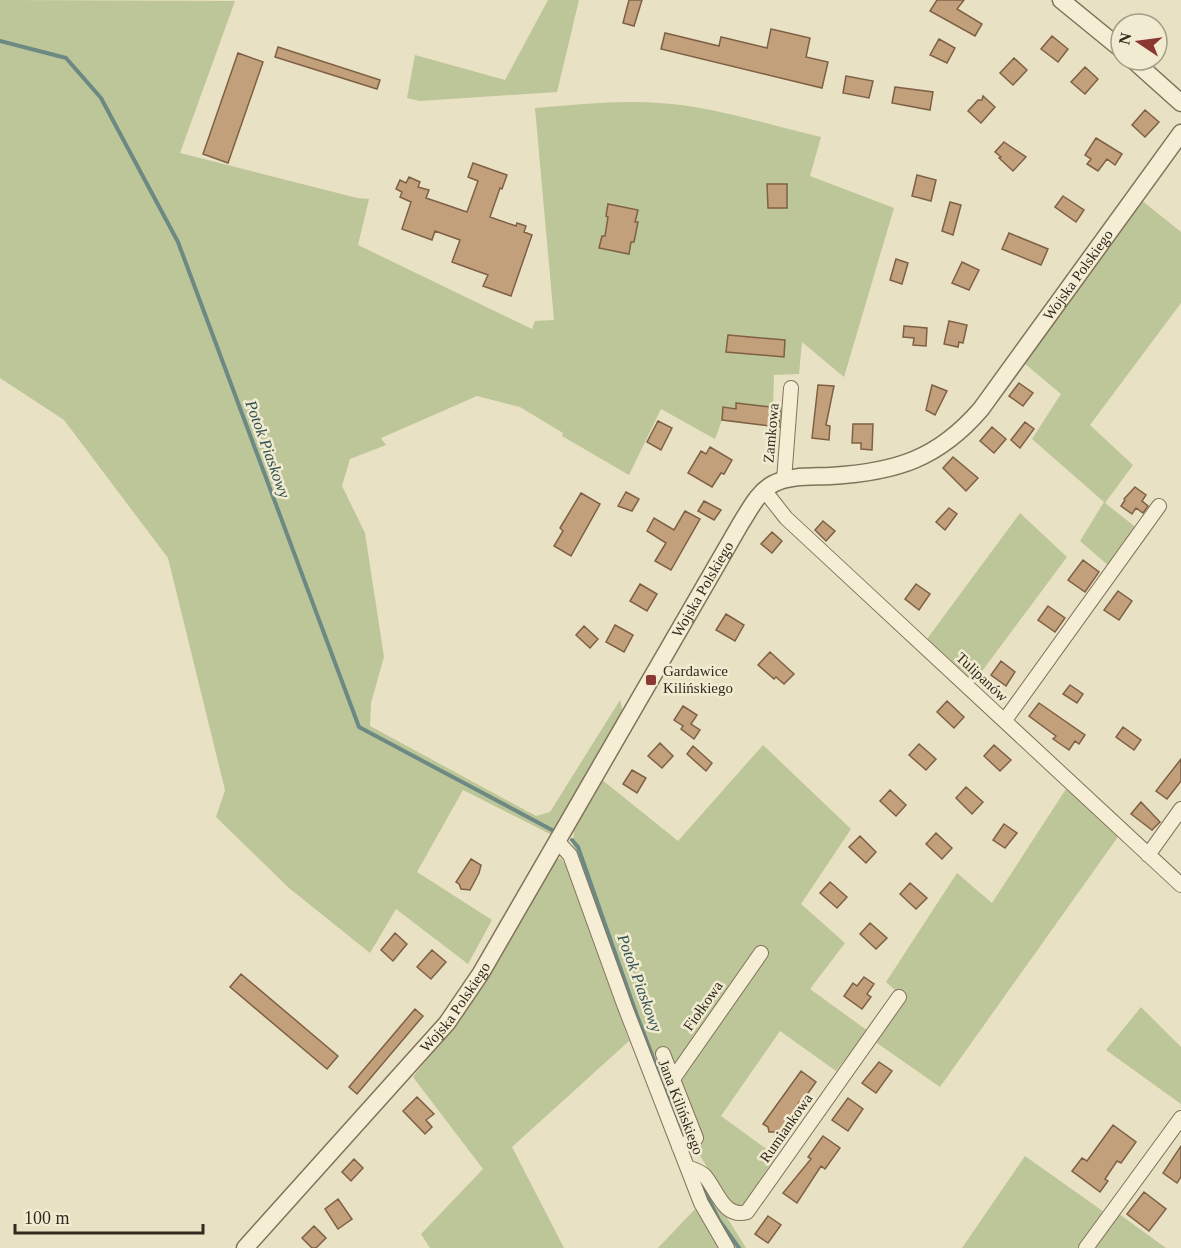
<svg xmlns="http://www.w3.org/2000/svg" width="1181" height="1248" font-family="'Times New Roman',serif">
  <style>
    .green { fill: #bcc698 }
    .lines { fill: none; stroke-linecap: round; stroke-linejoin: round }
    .stream { stroke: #6d8984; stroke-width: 4 }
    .building { fill: #c3a07c; stroke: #7e6044; stroke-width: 1.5 }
    .minor-casing { stroke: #81735b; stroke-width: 16 }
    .tertiary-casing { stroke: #81735b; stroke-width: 19 }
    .minor { stroke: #f5eed5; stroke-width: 14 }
    .tertiary { stroke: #f5eed5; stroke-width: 16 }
    .poi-dot { fill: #8a3832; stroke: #f1ebd1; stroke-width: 2 }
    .labels { text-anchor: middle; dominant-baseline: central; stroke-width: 5; stroke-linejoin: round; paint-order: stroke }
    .street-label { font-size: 15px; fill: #322a1e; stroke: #f1ebd1 }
    .poi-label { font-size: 15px; fill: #322a1e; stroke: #f1ebd1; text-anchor: start }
    .water-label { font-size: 16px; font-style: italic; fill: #2f5051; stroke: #f1ebd1 }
  </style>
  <rect width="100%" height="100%" fill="#e9e1c3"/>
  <path class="green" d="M0 0 235 1 180 153 357 198 369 199 358 245 532 329 535 321 554 320 535 108C576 105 618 100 659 103 712 106 769 125 821 137L810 176 894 208 844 377 802 342 799 374 774 375 773 407 784 408 782 427 722 420 715 439 661 409 629 475 562 436 563 433 520 407 477 396 381 438 386 445 350 459 342 486 365 533 384 657 371 703 370 726 536 816 550 812 620 700 623 712 554 836 463 790 417 872 492 920 468 964 396 909 370 953 289 888 216 817 225 790 168 558 64 420 0 378Z
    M548 0H579L557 92 420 101 407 98 415 55 505 80Z
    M1140 199 1181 232V303L1090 425 1133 465 1105 503 1138 529 1109 566 1080 541 1104 502 1032 439 1061 394 1024 363Z
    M1020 513 1067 557 974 682 927 639Z
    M763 745 851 829 801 904 845 943 810 989 868 1031 896 991 886 982 957 873 992 903 1068 786 1120 834 940 1087 874 1041 867 1031 836 1071 780 1031 721 1116 776 1156 744 1205 736 1207 725 1198 695 1147 704 1140 675 1065 670 1063 665 1050 649 1057 628 1003 573 845 574 828 601 779 678 841Z
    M561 858 568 869 629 1041 512 1147 564 1248H430L421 1234 483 1169 413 1077 477 995 555 860Z
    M1141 1007 1181 1047V1104L1106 1050Z
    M1025 1156 1104 1212 1079 1248H962Z
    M706 1184 746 1248H733L700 1187Z
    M695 1209 720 1248H658Z
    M1119 1214 1166 1248H1095Z"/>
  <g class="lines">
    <path class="stream" d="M0 41 66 58 101 98 178 242 359 727 552 830
      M572 840 578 847 636 1013 683 1136
      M704 1190 719 1220 739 1248"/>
  </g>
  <path class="building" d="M629 0H642L634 26 623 23Z
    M937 0H964L957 9 982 24 975 36 930 11Z
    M771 29 810 38 806 57 828 62 822 88 661 49 665 33 719 46 721 37 767 48Z
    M1052 36 1068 49 1058 62 1041 49Z
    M939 39 955 48 947 63 930 55Z
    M278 47 380 80 377 89 275 57Z
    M238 53 263 62 228 163 203 154Z
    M1014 58 1027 70 1013 85 1000 73Z
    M1085 67 1098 79 1085 94 1071 82Z
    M846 76 873 81 869 98 843 93Z
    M895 87 933 92 930 110 892 103Z
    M983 96 995 107 981 123 968 111 978 100H982Z
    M1145 110 1159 122 1145 137 1132 125Z
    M1096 138 1122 154 1115 165 1107 159 1098 171 1087 164 1091 159 1085 155Z
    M1004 142 1026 157 1013 171 999 158 1001 157 995 152Z
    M473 163 507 175 502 189 500 188 490 217 516 226 517 223 526 226 524 232 532 235 511 296 483 286 488 275 452 262 460 240 435 231 432 240 402 229 411 202 400 197 402 192 396 189 400 180 406 183 409 177 420 182 418 187 429 190 426 198 467 212 478 181 468 177Z
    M917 175 936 180 931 201 912 196Z
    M767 184H787V208H768Z
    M1063 196 1084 210 1076 222 1055 207Z
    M950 202 961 205 953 235 942 231Z
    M608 204 638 210 635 222H638L634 242H631L629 254 599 248 602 236H605L608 217 606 216Z
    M1009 233 1048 249 1041 265 1002 249Z
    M896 259 908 263 902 284 890 280Z
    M962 262 979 270 969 290 952 283Z
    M949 321 967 325 963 343 959 342 958 347 944 344Z
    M904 326 927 328 926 346 913 345 914 338 903 337Z
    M728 335 785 340 784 357 726 352Z
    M1019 383 1033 393 1023 406 1009 396Z
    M818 385 834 386 826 425 830 426 829 440 812 438Z
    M932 385 947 391 935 415 926 410Z
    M736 403 780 408 779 427 722 420 723 407 736 409Z
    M658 421 672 428 661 450 647 442Z
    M1025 422 1034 429 1020 448 1011 440Z
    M853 424H873L872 450 861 449V443H852Z
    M992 427 1006 439 994 453 980 441Z
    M710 447 732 460 724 474 721 473 712 487 688 473 701 451 706 454Z
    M953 457 978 478 966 491 943 468Z
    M1135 487 1146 495 1142 501 1148 506 1143 513 1136 508 1132 514 1121 506 1125 500 1124 499Z
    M626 492 639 499 632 511 618 506Z
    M581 493 600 504 571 556 554 546 563 531 560 528Z
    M704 501 721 510 714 520 698 511Z
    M949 508 957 514 945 530 936 522Z
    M685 511 700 519 671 570 655 561 666 543 647 531 654 518 674 530Z
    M823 521 835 531 826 541 815 530Z
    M772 532 782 541 772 553 761 544Z
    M1083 560 1099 572 1085 592 1068 580Z
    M640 584 657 594 647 611 630 601Z
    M916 584 930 594 919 610 905 599Z
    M1118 591 1132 601 1119 620 1104 610Z
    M1048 606 1065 618 1055 632 1038 620Z
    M726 614 744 625 735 641 716 630Z
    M615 625 633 635 624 652 606 642Z
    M584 626 598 639 590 648 576 635Z
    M770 652 794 674 784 684 776 677 774 679 758 665Z
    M1001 661 1015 672 1006 686 991 675Z
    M1070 685 1083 694 1077 703 1063 694Z
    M947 701 964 717 954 728 937 712Z
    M1039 703 1085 735 1079 744 1075 741 1069 750 1053 739 1056 736 1029 716Z
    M683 706 697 715 691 724 700 730 694 739 681 729 683 726 674 720Z
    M1123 727 1141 740 1134 750 1116 737Z
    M660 743 673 756 662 768 648 756Z
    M919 744 936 759 926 770 909 755Z
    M994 745 1011 760 1000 771 984 756Z
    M693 746 712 763 706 771 687 754Z
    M1181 759V781L1167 799 1156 791Z
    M632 770 646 778 637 793 623 784Z
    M966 787 983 802 972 814 956 798Z
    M890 790 906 805 896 816 880 801Z
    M1141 802 1160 822 1152 830 1131 814Z
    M1004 824 1017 833 1005 848 993 840Z
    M936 833 952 848 942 859 926 844Z
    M860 836 876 852 866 863 849 847Z
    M471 859 481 865 479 873 470 890 461 889 459 884 456 882Z
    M830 882 847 897 837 908 820 893Z
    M910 883 927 898 916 909 900 894Z
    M870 923 887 938 876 949 860 934Z
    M395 933 407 944 393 961 381 950Z
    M432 950 446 962 431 979 417 967Z
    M241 974 338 1056 327 1069 230 987Z
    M864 977 874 984 867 994 871 997 862 1009 844 996 853 983 857 986Z
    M415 1009 423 1016 357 1094 349 1087Z
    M879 1062 892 1071 876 1093 862 1083Z
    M801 1071 816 1082 803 1100 800 1101 779 1135 774 1132H769L768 1127 763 1124Z
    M417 1097 434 1114 426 1120 432 1127 425 1134 403 1111Z
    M848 1098 863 1109 848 1131 832 1120Z
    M1113 1125 1136 1142 1121 1163 1117 1161 1105 1179 1108 1181 1100 1192 1072 1171 1082 1158 1087 1161Z
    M823 1136 840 1148 825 1169 821 1166 797 1203 783 1193 811 1159 808 1157Z
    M1181 1146V1177L1177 1183 1163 1173Z
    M354 1159 363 1168 351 1181 342 1172Z
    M1144 1192 1166 1209 1149 1231 1127 1214Z
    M338 1199 352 1219 338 1229 325 1209Z
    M768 1216 781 1225 768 1243 755 1234Z
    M314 1226 326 1238 316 1248H312L302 1238Z"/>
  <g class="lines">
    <defs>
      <path id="minor" d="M784 480 791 388
        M764 490 786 518 1181 885
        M1005 720 1159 506
        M558 842 570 855 625 1007 701 1203 727 1248
        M1148 855 1181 809
        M663 1054 696 1138 679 1147
        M673 1079 761 953
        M687 1167C693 1169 699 1171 704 1175 717 1189 723 1219 747 1212L899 997
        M1086 1248 1181 1118"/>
      <g id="tertiary">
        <path d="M1061 0 1121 49"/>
        <path d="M1133 60 1181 103"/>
        <path id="s1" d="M245 1248 447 1023 481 973 741 523C750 509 758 492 773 484 790 475 813 477 831 476 896 472 938 459 981 409L1181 133"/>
      </g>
    </defs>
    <use href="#minor" class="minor-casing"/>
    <use href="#tertiary" class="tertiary-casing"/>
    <use href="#minor" class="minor"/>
    <use href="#tertiary" class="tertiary"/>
  </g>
  <rect class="poi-dot" x="645" y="674" width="12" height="12" rx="3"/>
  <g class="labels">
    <g class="street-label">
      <text stroke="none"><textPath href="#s1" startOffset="1328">Wojska Polskiego</textPath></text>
      <text transform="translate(771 433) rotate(-85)">Zamkowa</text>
      <text stroke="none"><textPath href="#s1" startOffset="806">Wojska Polskiego</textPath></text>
      <text transform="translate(982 677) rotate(43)">Tulipanów</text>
      <text stroke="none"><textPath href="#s1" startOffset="320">Wojska Polskiego</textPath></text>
      <text transform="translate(703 1006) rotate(-55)">Fiołkowa</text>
      <text transform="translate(681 1107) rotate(69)">Jana Kilińskiego</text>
      <text transform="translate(786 1128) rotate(-55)">Rumiankowa</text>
    </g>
    <g class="poi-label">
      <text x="663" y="671">Gardawice<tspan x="663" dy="17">Kilińskiego</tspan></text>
    </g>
    <g class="water-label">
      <text transform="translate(268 449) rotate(70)">Potok Piaskowy</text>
      <text transform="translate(640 983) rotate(70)">Potok Piaskowy</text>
    </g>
  </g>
  <g transform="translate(1139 42) rotate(283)"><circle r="28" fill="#f1ebd1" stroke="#a59e89" stroke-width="1.5"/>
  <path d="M0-4.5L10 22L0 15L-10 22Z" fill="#8a3832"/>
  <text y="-9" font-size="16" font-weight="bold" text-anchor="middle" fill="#322a1e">N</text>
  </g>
  <path d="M15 1224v9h188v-9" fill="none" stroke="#322a1e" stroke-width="3"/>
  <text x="24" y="1224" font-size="18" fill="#322a1e" stroke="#f1ebd1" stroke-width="4.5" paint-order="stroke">100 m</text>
</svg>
